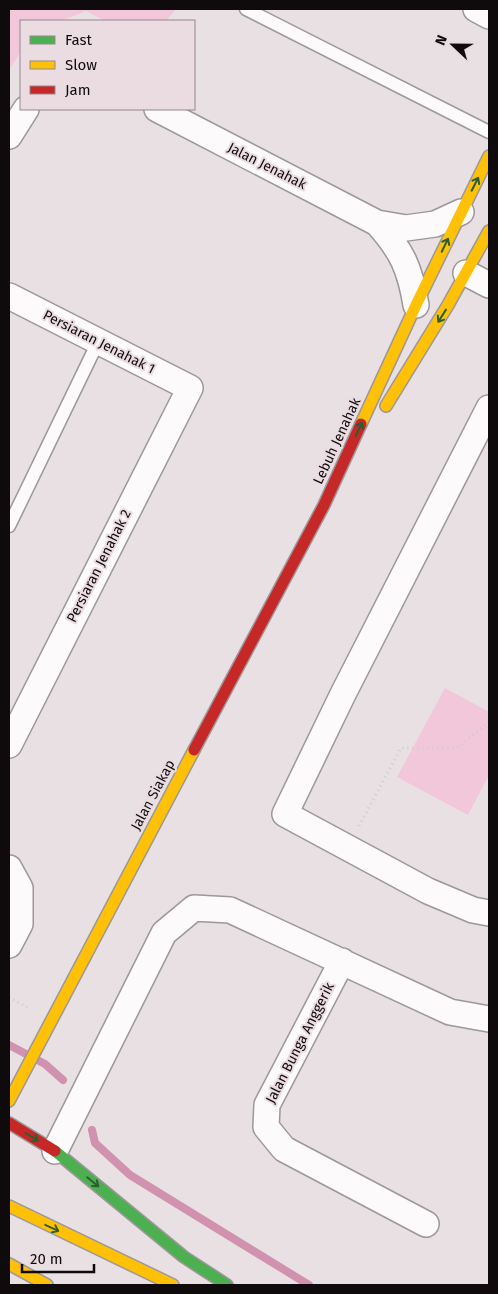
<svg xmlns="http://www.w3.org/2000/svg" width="498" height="1294" font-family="'Fira Sans',sans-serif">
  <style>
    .green { fill: #f2c7d9 }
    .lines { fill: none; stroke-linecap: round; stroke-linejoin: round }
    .stream { stroke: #d092ae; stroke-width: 8 }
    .lane-casing { stroke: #9d979a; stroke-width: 15 }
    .street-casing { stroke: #9d979a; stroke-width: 28 }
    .fast-casing { stroke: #9d979a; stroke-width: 14 }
    .slow-casing { stroke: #9d979a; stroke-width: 14 }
    .jam-casing { stroke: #9d979a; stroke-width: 14 }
    .path { stroke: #cecccd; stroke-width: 3; stroke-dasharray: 1 4; stroke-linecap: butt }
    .lane { stroke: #fcfafb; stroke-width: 12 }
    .street { stroke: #fcfafb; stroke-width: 25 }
    .fast { stroke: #4caf50; stroke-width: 11 }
    .slow { stroke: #ffc107; stroke-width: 11 }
    .jam { stroke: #c62828; stroke-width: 11 }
    .oneway { stroke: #2e5d2e }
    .labels { text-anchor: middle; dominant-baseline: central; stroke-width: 4; stroke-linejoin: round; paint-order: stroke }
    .street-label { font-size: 14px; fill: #0f0b0d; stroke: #ebdce2 }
  </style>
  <rect width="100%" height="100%" fill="#e8e0e3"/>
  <path class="green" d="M9 9H176L166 21H105L86 11 61 21H21V51L9 70Z
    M445 688 489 712V775L468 815 397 777Z"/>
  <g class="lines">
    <path class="stream" d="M9 1045 45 1064 63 1080
      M92 1130 95 1143 130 1175 309 1285"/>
    <defs>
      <path id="lane" d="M246 9 489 132
        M9 526 98 342"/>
      <path id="street" d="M476 9 489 16
        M157 109 377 223 406 228 435 224 461 212
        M9 136 26 109
        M377 223C402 251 410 268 416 305
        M466 273 489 285
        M9 296 190 388 9 745
        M489 408 343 694 285 814 428 891 473 910 489 913
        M9 868 20 888V924L9 945
        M342 961 267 1105 266 1127 284 1149 426 1224
        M55 1151 164 933 194 908 230 910 450 1012 489 1019"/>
      <path id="fast" d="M55 1151 184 1257 227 1285"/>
      <path id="slow" d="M386 406 448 305 489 231
        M361 424 416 305 489 156
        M9 1101 194 750
        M9 1206 173 1285
        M9 1264 47 1285"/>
      <path id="jam" d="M194 750 324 505 361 424
        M9 1123 55 1151"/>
    </defs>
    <use href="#lane" class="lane-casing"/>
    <use href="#street" class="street-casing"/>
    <use href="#fast" class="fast-casing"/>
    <use href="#slow" class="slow-casing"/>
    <use href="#jam" class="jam-casing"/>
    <path class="path" d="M359 826 401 748H457L489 722
      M9 997 28 1008"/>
    <use href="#lane" class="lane"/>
    <use href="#street" class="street"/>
    <use href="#fast" class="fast"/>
    <use href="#slow" class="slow"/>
    <use href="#jam" class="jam"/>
  </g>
  <defs><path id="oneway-shaft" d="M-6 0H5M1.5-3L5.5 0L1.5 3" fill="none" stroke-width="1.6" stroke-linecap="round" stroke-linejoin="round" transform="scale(1.25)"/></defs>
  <g class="oneway">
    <use href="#oneway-shaft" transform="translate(475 184) rotate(-63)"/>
    <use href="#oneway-shaft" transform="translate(445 245) rotate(-64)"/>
    <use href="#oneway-shaft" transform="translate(442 316) rotate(122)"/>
    <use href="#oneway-shaft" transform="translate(359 429) rotate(-65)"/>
    <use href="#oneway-shaft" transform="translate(32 1137) rotate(31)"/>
    <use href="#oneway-shaft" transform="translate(93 1182) rotate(39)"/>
    <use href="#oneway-shaft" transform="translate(52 1228) rotate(25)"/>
  </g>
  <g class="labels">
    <g class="street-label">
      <text transform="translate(267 166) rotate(27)">Jalan Jenahak</text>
      <text transform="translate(99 342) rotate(27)">Persiaran Jenahak 1</text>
      <text transform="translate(337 441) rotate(-65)">Lebuh Jenahak</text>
      <text transform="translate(99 566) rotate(-63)">Persiaran Jenahak 2</text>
      <text transform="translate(153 795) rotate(-62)">Jalan Siakap</text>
      <text transform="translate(300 1043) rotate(-63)">Jalan Bunga Anggerik</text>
    </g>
  </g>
  <rect width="498" height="1294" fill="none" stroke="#0f0b0d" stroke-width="20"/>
  <rect x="20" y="20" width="175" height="90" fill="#ebdce2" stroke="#93888d"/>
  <rect x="30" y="36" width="25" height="8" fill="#4caf50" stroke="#93888d"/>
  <text x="65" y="45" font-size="15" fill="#0f0b0d">Fast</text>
  <rect x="30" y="61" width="25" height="8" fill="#ffc107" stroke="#93888d"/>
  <text x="65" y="70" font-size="15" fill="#0f0b0d">Slow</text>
  <rect x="30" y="86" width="25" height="8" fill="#c62828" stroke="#93888d"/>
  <text x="65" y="95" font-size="15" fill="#0f0b0d">Jam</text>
  <g transform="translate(453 45) rotate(292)" stroke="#ebdce2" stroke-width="4" paint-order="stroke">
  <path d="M0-4L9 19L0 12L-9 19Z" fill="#0f0b0d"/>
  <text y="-8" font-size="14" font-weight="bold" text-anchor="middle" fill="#0f0b0d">N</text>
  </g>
  <path d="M22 1264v8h72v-8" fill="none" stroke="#0f0b0d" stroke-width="2.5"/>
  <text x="30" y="1264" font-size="15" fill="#0f0b0d" stroke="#ebdce2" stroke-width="4" paint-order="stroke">20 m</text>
</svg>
